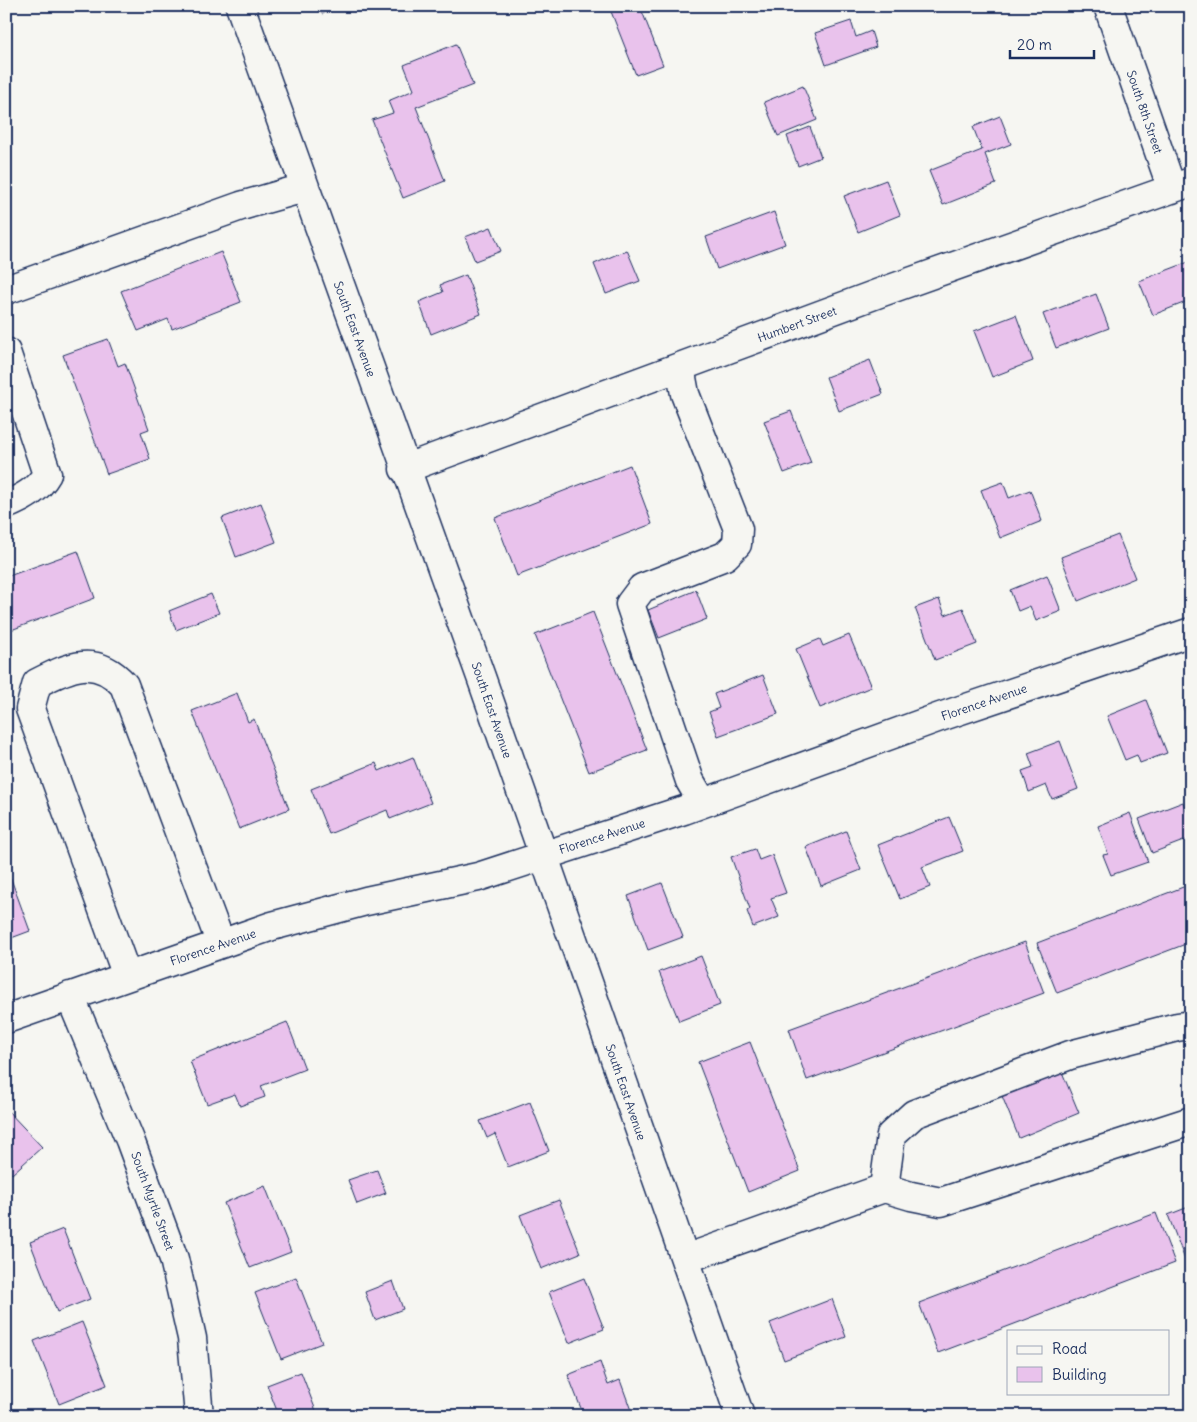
<svg xmlns="http://www.w3.org/2000/svg" width="1197" height="1422" font-family="Delius,sans-serif">
  <style>
    .building { fill: #e9c2ec; stroke: #1b2f5e }
    .lines { fill: none; stroke-linecap: round; stroke-linejoin: round }
    .minor-casing { stroke: #1b2f5e; stroke-width: 31 }
    .minor { stroke: #f6f6f2; stroke-width: 28 }
    .labels { text-anchor: middle; dominant-baseline: central; stroke-width: 4; stroke-linejoin: round; paint-order: stroke }
    .street-label { font-size: 12px; fill: #1b2f5e; stroke: #f6f6f2 }
  </style>
  <rect width="100%" height="100%" fill="#f6f6f2"/>
  <filter id="ink" filterUnits="userSpaceOnUse"><feTurbulence type="fractalNoise" baseFrequency=".02" numOctaves="2"/><feDisplacementMap in="SourceGraphic" scale="10" xChannelSelector="R" yChannelSelector="G"/><feConvolveMatrix kernelMatrix="1 2 1 2 8 2 1 2 1" color-interpolation-filters="sRGB"/></filter>
  <g filter="url(#ink)">
    <path class="building" d="M319 6H341L322 14Z
      M618 6H640L663 65 636 75 610 9Z
      M851 21 856 37 871 31 876 47 826 65 815 33Z
      M456 44 473 85 416 107 445 181 403 198 372 120 393 113 388 101 414 90 404 65Z
      M803 86 817 120 778 136 764 102Z
      M1000 116 1011 144 985 154 996 184 943 205 929 171 982 150 973 127Z
      M810 127 821 157 798 166 787 136Z
      M886 180 900 215 858 232 844 196Z
      M774 212 785 244 717 269 706 237Z
      M491 227 501 251 475 261 465 237Z
      M627 250 640 281 606 294 594 264Z
      M221 252 241 302 172 329 168 319 138 331 121 291Z
      M1191 261V300L1153 315 1139 281Z
      M466 275 481 314 431 334 419 302 443 292 440 285Z
      M1096 294 1109 328 1056 348 1043 314Z
      M1016 315 1033 361 992 377 974 331Z
      M108 339 118 366 125 363 149 429 141 432 150 459 107 474 63 355Z
      M870 360 883 394 839 411 826 377Z
      M791 411 811 463 784 473 764 421Z
      M630 465 652 524 517 576 495 518Z
      M1003 482 1009 498 1030 490 1042 521 1000 538 981 490Z
      M261 503 276 542 236 557 222 518Z
      M1118 535 1135 578 1078 601 1061 557Z
      M78 551 95 598 6 632V577Z
      M1047 575 1061 611 1036 621 1030 606 1018 611 1010 590Z
      M696 590 707 619 659 638 648 610Z
      M211 594 219 613 176 630 169 611Z
      M939 599 945 615 963 608 977 644 935 660 915 608Z
      M593 612 647 750 589 772 535 635Z
      M849 635 871 687 820 708 796 649 820 639 823 646Z
      M763 675 778 714 718 736 709 712 719 708 714 694Z
      M237 693 248 722 254 719 289 809 239 829 192 711Z
      M1146 700 1167 753 1140 763 1137 755 1125 760 1107 716Z
      M1191 704V726L1190 727 1183 707Z
      M1060 741 1078 789 1052 799 1046 785 1029 792 1022 771 1033 767 1028 753Z
      M413 757 431 803 390 819 387 810 329 834 311 789 376 763 379 771Z
      M1183 802 1191 823V838L1152 853 1139 819Z
      M1130 813 1148 862 1111 875 1103 855 1108 854 1098 826Z
      M949 817 963 851 922 867 930 887 900 899 878 845Z
      M846 831 861 870 821 886 806 847Z
      M755 849 759 860 772 855 786 893 771 898 779 917 753 927 747 911 750 909 731 857Z
      M11 879 30 931 6 940V881Z
      M662 883 683 937 648 950 628 896Z
      M1191 884V942L1057 993 1037 943Z
      M1025 942 1044 993 807 1080 789 1029Z
      M701 956 720 1005 679 1021 659 972Z
      M287 1022 305 1069 261 1086 265 1097 240 1106 235 1094 207 1104 190 1061Z
      M750 1042 800 1171 748 1192 698 1062Z
      M1062 1072 1079 1113 1019 1138 1002 1096Z
      M530 1102 549 1151 508 1167 495 1134 487 1138 480 1121Z
      M6 1109 42 1147 12 1174 6 1168Z
      M377 1170 386 1193 357 1204 348 1180Z
      M265 1186 291 1252 250 1268 224 1203Z
      M559 1200 580 1253 541 1269 520 1215Z
      M1191 1206V1264L1187 1265 1168 1215Z
      M1156 1213 1175 1263 938 1353 919 1303Z
      M63 1229 90 1299 57 1312 30 1242Z
      M296 1277 322 1343 281 1359 255 1293Z
      M584 1278 604 1329 569 1343 549 1292Z
      M393 1281 403 1309 375 1320 365 1292Z
      M832 1299 846 1337 784 1360 770 1323Z
      M82 1322 107 1385 59 1404 34 1341Z
      M600 1362 608 1385 620 1380 633 1416H584L568 1375Z
      M301 1372 318 1416H279L267 1385Z"/>
    <g class="lines">
      <defs>
        <path id="minor" d="M240 6 481 677 740 1416
          M1108 6 1172 189
          M6 290 241 206 304 188
          M6 352 47 474C38 490 23 498 6 505
          M680 367 685 394 738 529 737 544 725 556 642 588 630 604 690 781 703 803
          M404 469 882 292 1191 182
          M127 976 30 709 37 683C70 666 96 654 124 685L221 944
          M70 996 130 1140 174 1259 192 1338 199 1416
          M6 1019 272 926 366 901 478 877 684 810 940 717 1191 632
          M884 1188 891 1135 914 1114 1070 1055 1177 1027 1191 1025
          M685 1259 884 1188 911 1196 941 1202 1191 1121"/>
      </defs>
      <use href="#minor" class="minor-casing"/>
      <use href="#minor" class="minor"/>
    </g>
  </g>
  <g class="labels">
    <g class="street-label">
      <text transform="translate(1145 112) rotate(71)">South 8th Street</text>
      <text transform="translate(797 324) rotate(-20)">Humbert Street</text>
      <text transform="translate(355 329) rotate(70)">South East Avenue</text>
      <text transform="translate(984 702) rotate(-19)">Florence Avenue</text>
      <text transform="translate(492 710) rotate(71)">South East Avenue</text>
      <text transform="translate(602 836) rotate(-18)">Florence Avenue</text>
      <text transform="translate(213 947) rotate(-19)">Florence Avenue</text>
      <text transform="translate(626 1092) rotate(71)">South East Avenue</text>
      <text transform="translate(153 1201) rotate(70)">South Myrtle Street</text>
    </g>
  </g>
  <rect width="1197" height="1422" fill="none" stroke="#f6f6f2" stroke-width="25"/>
  <rect x="12" y="12" width="1172" height="1397" fill="none" stroke="#1b2f5e" stroke-width="2" filter="url(#ink)"/>
  <rect x="1007" y="1330" width="162" height="65" fill="#f6f6f2" stroke="#9ea6b7"/>
  <rect x="1017" y="1346" width="25" height="8" fill="#f6f6f2" stroke="#9ea6b7"/>
  <text x="1052" y="1354" font-size="15" fill="#1b2f5e">Road</text>
  <rect x="1017" y="1367" width="25" height="15" fill="#e9c2ec" stroke="#9ea6b7"/>
  <text x="1052" y="1380" font-size="15" fill="#1b2f5e">Building</text>
  <path d="M1010 50v8h84v-8" fill="none" stroke="#1b2f5e" stroke-width="2.5"/>
  <text x="1017" y="50" font-size="15" fill="#1b2f5e" stroke="#f6f6f2" stroke-width="4" paint-order="stroke">20 m</text>
</svg>
